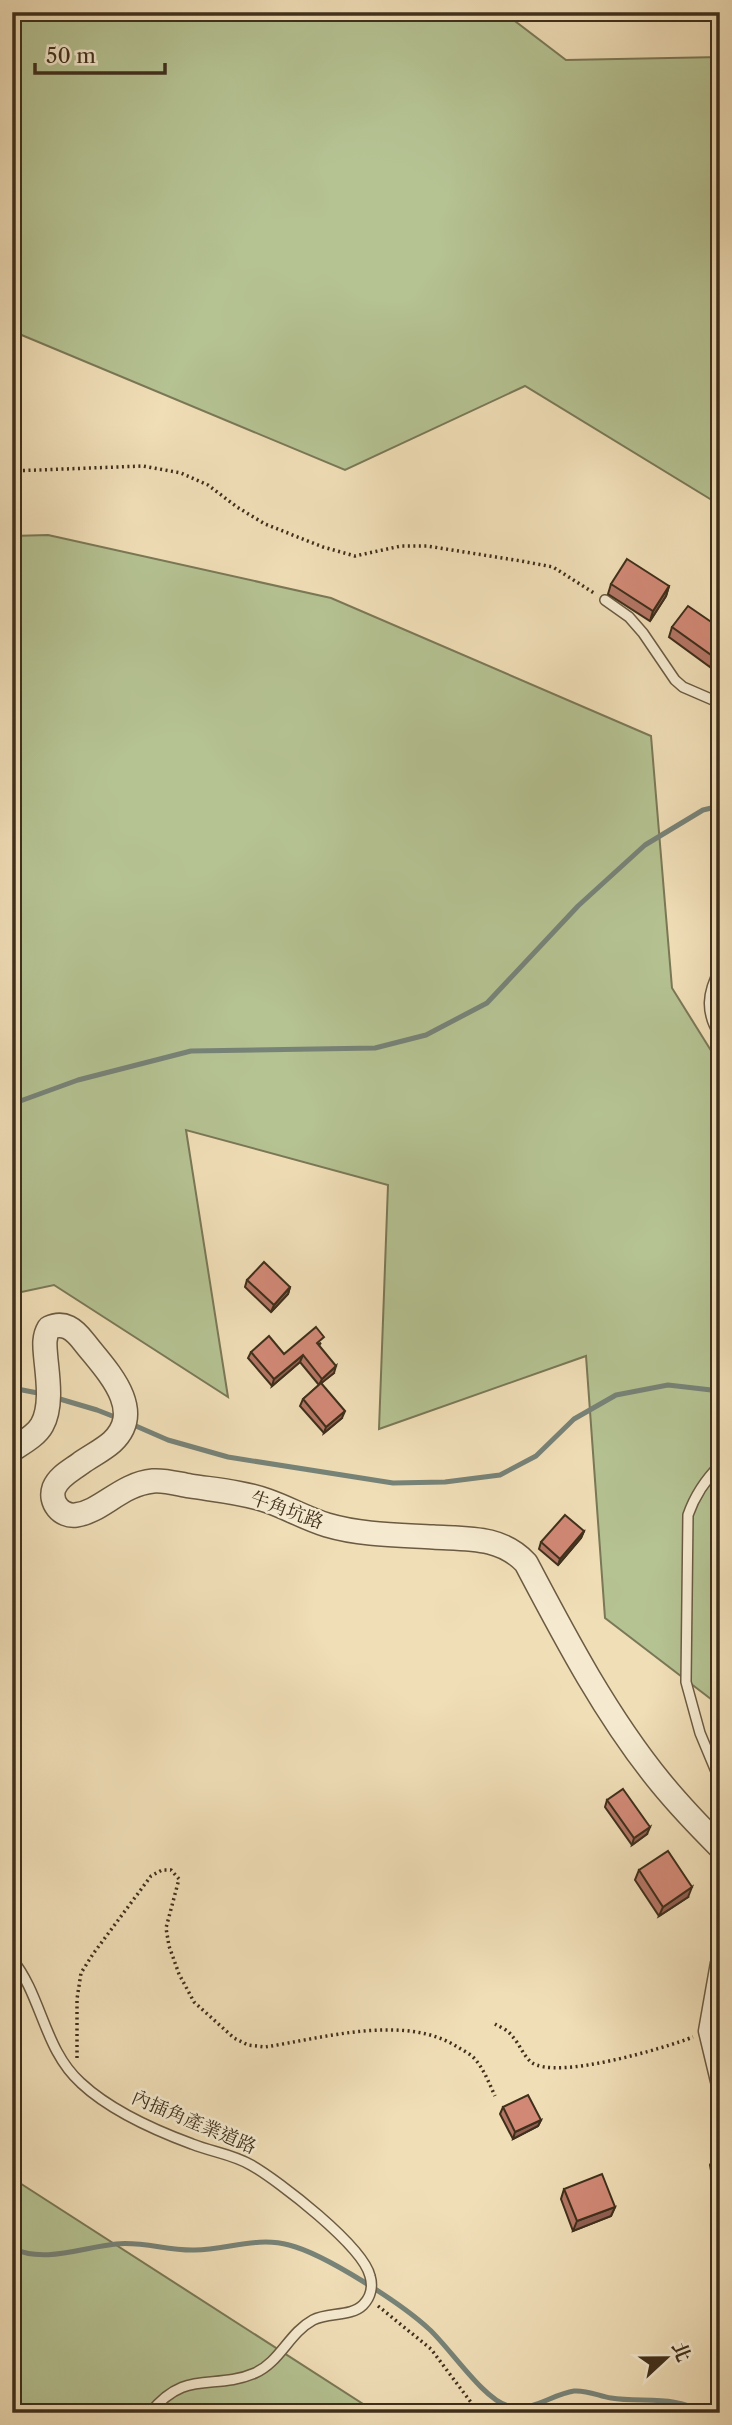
<svg xmlns="http://www.w3.org/2000/svg" width="732" height="2425" font-family="'Libre Caslon Text','Noto Serif TC',serif">
  <style>
    .green { fill: #b5c292; stroke: #7a7856; stroke-width: 2 }
    .lines { fill: none; stroke-linecap: round; stroke-linejoin: round }
    .stream { stroke: #778378; stroke-width: 5 }
    .service-casing { stroke: #6b5b42; stroke-width: 12 }
    .minor-casing { stroke: #6b5b42; stroke-width: 21 }
    .tertiary-casing { stroke: #6b5b42; stroke-width: 26 }
    .path { stroke: #3f2f1b; stroke-width: 3.5; stroke-dasharray: 2 3.5; stroke-linecap: butt }
    .service { stroke: #f5ead0; stroke-width: 9 }
    .minor { stroke: #f5ead0; stroke-width: 18 }
    .tertiary { stroke: #f5ead0; stroke-width: 23 }
    .wall { fill: #b47665; stroke: #3f2f1b; stroke-width: 2 }
    .shaded-wall { fill: #926053; stroke: #3f2f1b; stroke-width: 2 }
    .building { fill: #d18976; stroke: #3f2f1b; stroke-width: 2 }
    .labels { text-anchor: middle; dominant-baseline: central; stroke-width: 5; stroke-linejoin: round; paint-order: stroke }
    .street-label { font-size: 19px; fill: #3f2f1b; stroke: #f5ead0 }
  </style>
  <rect width="100%" height="100%" fill="#f0deb7"/>
  <filter id="stains"><feTurbulence type="fractalNoise" baseFrequency=".00286" numOctaves="4"/><feColorMatrix values="0 0 0 0 .2 0 0 0 0 .09 0 0 0 0 .02 0 0 0 .5 -.17"/></filter>
  <radialGradient id="worn" r=".72"><stop offset=".6" stop-color="#630" stop-opacity="0"/><stop offset="1" stop-color="#630" stop-opacity=".3"/></radialGradient>
  <path class="green" d="M12 12H503L566 60 720 57V505L525 386 345 470 12 331Z
    M48 535 331 598 651 736 672 988 720 1065V1706L605 1618 586 1356 379 1429 388 1185 186 1130 228 1397 54 1285 12 1294V536Z
    M12 2178 377 2413H12Z"/>
  <g class="lines">
    <path class="stream" d="M12 1104 78 1080 191 1051 375 1048 426 1035 487 1003 578 906 645 845 703 810 720 806
      M12 1388 43 1394
      M53 1397 97 1410 120 1419
      M129 1423 168 1440 228 1457 393 1483 445 1482 500 1475 536 1456 574 1419 616 1395 668 1385 720 1391
      M12 2248C44 2264 83 2247 116 2244 143 2241 168 2251 195 2250 226 2250 257 2236 289 2245 325 2254 402 2304 429 2329 450 2348 483 2399 508 2406 532 2413 552 2394 574 2391 587 2390 599 2396 611 2398 642 2403 676 2395 703 2413"/>
    <defs>
      <path id="service" d="M605 600 629 617 643 633 675 680 683 687 720 703
        M720 969C707 993 705 1012 720 1036
        M720 1465C705 1480 695 1495 688 1515L686 1682 700 1733 720 1781
        M12 1959C42 1996 44 2050 81 2083 111 2111 154 2130 192 2144 212 2152 232 2154 251 2165 279 2181 363 2246 370 2276 373 2286 371 2297 363 2305 351 2317 328 2312 313 2320 289 2333 280 2362 255 2373 213 2391 186 2368 150 2413"/>
      <path id="minor" d="M720 1963 708 2031 720 2081"/>
      <path id="tertiary" d="M12 1450C22 1443 36 1436 42 1425 52 1407 48 1379 46 1360 45 1348 43 1338 49 1328 64 1321 74 1329 84 1342 105 1369 147 1409 112 1442 103 1450 91 1456 81 1463 72 1470 59 1476 54 1488 49 1502 61 1517 76 1515 101 1512 121 1484 153 1481 165 1480 178 1484 190 1486 216 1490 243 1492 268 1501 288 1508 307 1519 327 1525 361 1535 397 1535 433 1537 468 1539 501 1536 526 1563 566 1639 607 1717 661 1783 679 1805 700 1827 720 1847"/>
    </defs>
    <use href="#service" class="service-casing"/>
    <use href="#minor" class="minor-casing"/>
    <use href="#tertiary" class="tertiary-casing"/>
    <path class="path" d="M12 471 143 466 181 473 208 485 237 507 265 524 323 547 355 556 401 546H427L521 561 553 567 594 593
      M495 2024C500 2027 508 2030 512 2036 519 2043 523 2055 531 2062 555 2081 665 2048 693 2037
      M77 2058V1999L81 1973 93 1954 151 1876 162 1870H171L179 1879 166 1928 169 1946 179 1974 194 2002 234 2038 248 2045 265 2047C324 2038 403 2014 456 2046 462 2050 469 2053 474 2058 484 2069 489 2083 495 2096
      M378 2306 431 2349 479 2413"/>
    <use href="#service" class="service"/>
    <use href="#minor" class="minor"/>
    <use href="#tertiary" class="tertiary"/>
  </g>
  <path class="wall" d="M611 584 669 586 666 596 650 621 608 594Z
    M672 627 720 628V654L710 667 669 637Z
    M247 1280 290 1287 288 1294 271 1312 245 1287Z
    M321 1343 319 1345 334 1373 321 1383 342 1418 324 1433 300 1406 303 1399 319 1385 300 1362 272 1386 248 1358 251 1352 284 1354Z
    M584 1531 581 1538 558 1565 539 1549 541 1542Z
    M607 1800 647 1834 632 1845 605 1807Z
    M639 1870 688 1897 659 1916 635 1880Z
    M503 2107 541 2120 538 2126 513 2139 500 2114Z
    M713 2159 720 2193 715 2194 710 2165Z
    M564 2189 615 2207 611 2216 573 2231 561 2199Z"/>
  <path class="shaded-wall" d="M669 586 666 596 650 621 653 611Z
    M720 649V654L710 667 714 657Z
    M290 1287 288 1294 271 1312 274 1305Z
    M303 1355 300 1362 272 1386 274 1379Z
    M336 1366 334 1373 319 1385 322 1379Z
    M345 1411 342 1418 324 1433 326 1427Z
    M584 1531 581 1538 558 1565 560 1559Z
    M650 1827 647 1834 632 1845 634 1838Z
    M692 1887 688 1897 659 1916 663 1907Z
    M541 2120 538 2126 513 2139 515 2132Z
    M718 2187H720V2193L715 2194Z
    M615 2207 611 2216 573 2231 577 2221Z"/>
  <path class="building" d="M627 559 669 586 653 611 611 584Z
    M688 606 720 628V649L714 657 672 627Z
    M264 1262 290 1287 274 1305 247 1280Z
    M316 1327 324 1337 317 1343 336 1366 322 1379 303 1355 274 1379 251 1352 269 1336 284 1354Z
    M321 1383 345 1411 326 1427 303 1399Z
    M565 1515 584 1531 560 1559 541 1542Z
    M623 1789 650 1827 634 1838 607 1800Z
    M668 1851 692 1887 663 1907 639 1870Z
    M528 2095 541 2120 515 2132 503 2107Z
    M720 2157V2187H718L713 2159Z
    M602 2174 615 2207 577 2221 564 2189Z"/>
  <g class="labels">
    <g class="street-label">
      <text transform="translate(287 1510) rotate(20)">牛角坑路</text>
      <text transform="translate(194 2122) rotate(23)">內插角產業道路</text>
    </g>
  </g>
  <rect width="732" height="2425" fill="none" stroke="#f0deb7" stroke-width="42"/>
  <rect x="14" y="14" width="704" height="2397" fill="none" stroke="#3f2f1b" stroke-width="3.5"/>
  <rect x="21" y="21" width="690" height="2383" fill="none" stroke="#3f2f1b" stroke-width="2"/>
  <g transform="translate(666 2358) rotate(68)" stroke="#f5ead0" stroke-width="5" paint-order="stroke">
  <path d="M0-5L12 26L0 18L-12 26Z" fill="#3f2f1b"/>
  <text y="-10" font-size="19" font-weight="bold" text-anchor="middle" fill="#3f2f1b">北</text>
  </g>
  <path d="M35 63v10h130v-10" fill="none" stroke="#3f2f1b" stroke-width="3.5"/>
  <text x="46" y="63" font-size="21" fill="#3f2f1b" stroke="#f5ead0" stroke-width="5" paint-order="stroke">50 m</text>
  <rect width="100%" height="100%" filter="url(#stains)"/>
  <rect width="100%" height="100%" fill="url(#worn)"/>
</svg>
